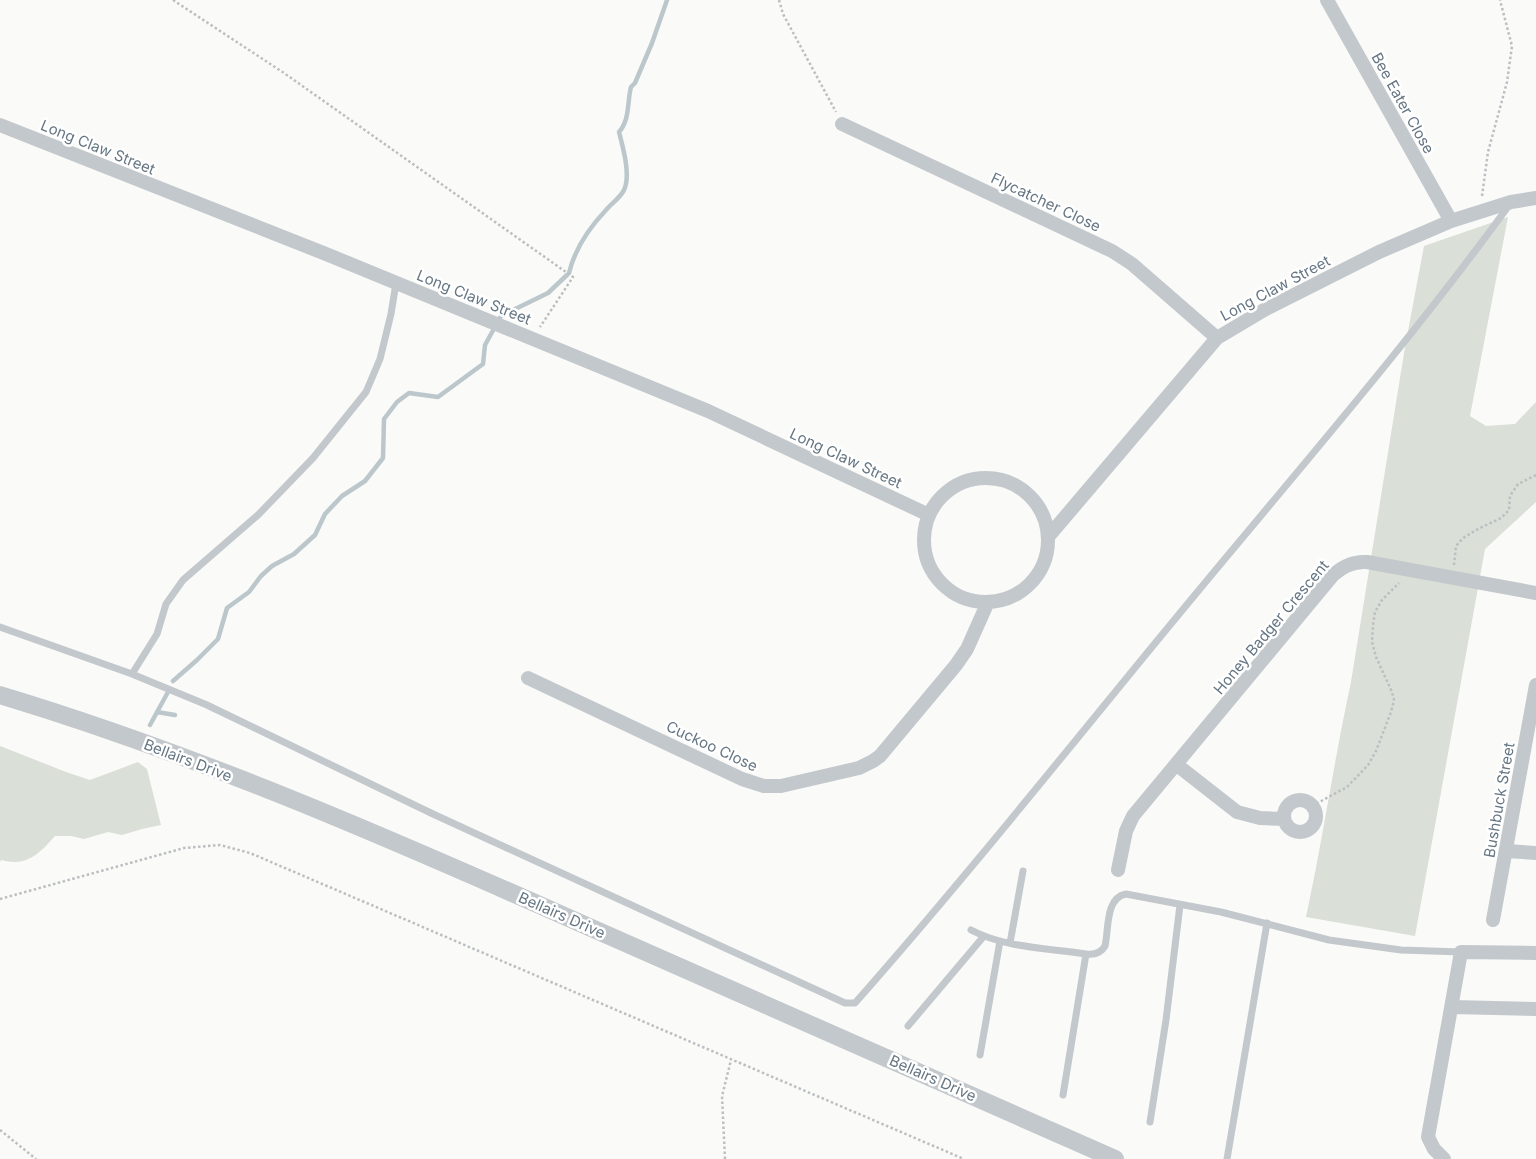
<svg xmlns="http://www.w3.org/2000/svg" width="1536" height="1159" font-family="Inter,sans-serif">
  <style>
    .green { fill: #dadfd7 }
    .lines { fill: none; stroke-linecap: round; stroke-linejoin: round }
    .stream { stroke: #bbc7cb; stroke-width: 4.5 }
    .path { stroke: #bbbfc2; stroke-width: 2.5; stroke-dasharray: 2.5 2.5; stroke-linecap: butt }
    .service { stroke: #c3c8cc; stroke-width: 7 }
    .minor { stroke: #c3c8cc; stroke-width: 14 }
    .tertiary { stroke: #c3c8cc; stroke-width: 18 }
    .labels { text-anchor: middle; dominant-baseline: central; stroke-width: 5; stroke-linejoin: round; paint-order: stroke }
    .street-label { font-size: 15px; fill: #657683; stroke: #fff }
  </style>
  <rect width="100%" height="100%" fill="#fafaf8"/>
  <path class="green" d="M1508 217 1470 416 1486 426 1515 424 1536 402V502L1485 549 1415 936 1306 917C1323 839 1334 760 1351 682L1405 347 1424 246Z
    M0 746 66 772 90 780 138 762 147 769 161 825 142 829 122 835 108 832 84 839 71 836H55C39 854 27 867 1 860L0 862Z"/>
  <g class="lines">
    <path class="stream" d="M569 273C575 248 589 228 606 210 611 204 621 197 624 190 631 176 623 147 619 132 630 120 627 102 631 87L635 83 652 43 667 0
      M173 681 197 660 218 639 227 608 249 592 261 576 272 566 294 554 315 535 325 514 342 496 365 481 383 458 384 419 397 402 409 393 438 397 483 364 485 345 501 316 548 293 567 275
      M157 712 175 715
      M150 725 168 692"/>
    <path class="path" d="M173 0 284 73 573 277 540 327
      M779 0 783 14 836 112
      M1482 196 1488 152 1507 82 1512 46 1500 0
      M1454 565 1456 546 1463 538 1478 529 1501 518 1509 510 1510 496 1518 484 1536 475
      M1312 806 1347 787 1368 765 1376 751 1391 712 1394 700 1392 692 1376 657 1372 642 1373 625 1375 612 1382 600 1399 583
      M0 899 184 848 220 845 250 853 964 1159
      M0 1130 36 1159
      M725 1159 722 1096 731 1060"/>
    <path class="service" d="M0 627 132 674 157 634 166 604 183 580 258 515 313 458 366 392 380 359 391 314 396 283
      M132 674 207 705 433 814 845 1003H855C960 884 1060 759 1161 636 1278 493 1401 354 1510 204
      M971 930C1005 948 1048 948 1086 954 1094 955 1101 953 1105 946 1109 929 1105 898 1126 894L1221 912 1329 940 1401 950 1461 952
      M1010 943 1023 871
      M908 1026 984 936
      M980 1055 1000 941
      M1063 1095 1086 954
      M1150 1122 1166 1020 1180 905
      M1227 1159 1267 923"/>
    <path class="minor" d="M1327 0 1451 221
      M842 124 1112 251 1132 264 1217 338
      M0 125 326 254 708 411 929 515
      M924 540a62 62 0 1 1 124 0a62 62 0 1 1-124 0Z
      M1048 537 1217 338 1264 310 1379 252 1451 221 1511 202 1536 198
      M528 678 742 779 764 786H781L859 768 873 761 880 756 956 665 967 649 988 602
      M1177 765 1237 812 1260 818 1284 819
      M1284 816a16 16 0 1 1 32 0a16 16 0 1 1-32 0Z
      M1507 851 1536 853
      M1118 870 1126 831 1133 816 1333 575C1343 566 1354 561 1367 562L1536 593
      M1493 920 1536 685
      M1452 1007 1536 1009
      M1444 1159 1434 1149 1428 1137 1461 952 1536 953"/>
    <path class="tertiary" d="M0 695C196 754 384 836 571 919 752 999 934 1079 1115 1159"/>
  </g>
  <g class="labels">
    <g class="street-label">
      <text transform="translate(1403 103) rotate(61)">Bee Eater Close</text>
      <text transform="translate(98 147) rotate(22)">Long Claw Street</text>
      <text transform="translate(1046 202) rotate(25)">Flycatcher Close</text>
      <text transform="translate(1275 288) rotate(-28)">Long Claw Street</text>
      <text transform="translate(474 297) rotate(22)">Long Claw Street</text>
      <text transform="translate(846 458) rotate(25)">Long Claw Street</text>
      <text transform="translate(1271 627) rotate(-50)">Honey Badger Crescent</text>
      <text transform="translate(712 746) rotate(25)">Cuckoo Close</text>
      <text transform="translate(188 760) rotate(21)">Bellairs Drive</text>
      <text transform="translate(1499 800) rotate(-80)">Bushbuck Street</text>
      <text transform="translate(562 915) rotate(24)">Bellairs Drive</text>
      <text transform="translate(933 1078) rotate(24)">Bellairs Drive</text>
    </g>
  </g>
</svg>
